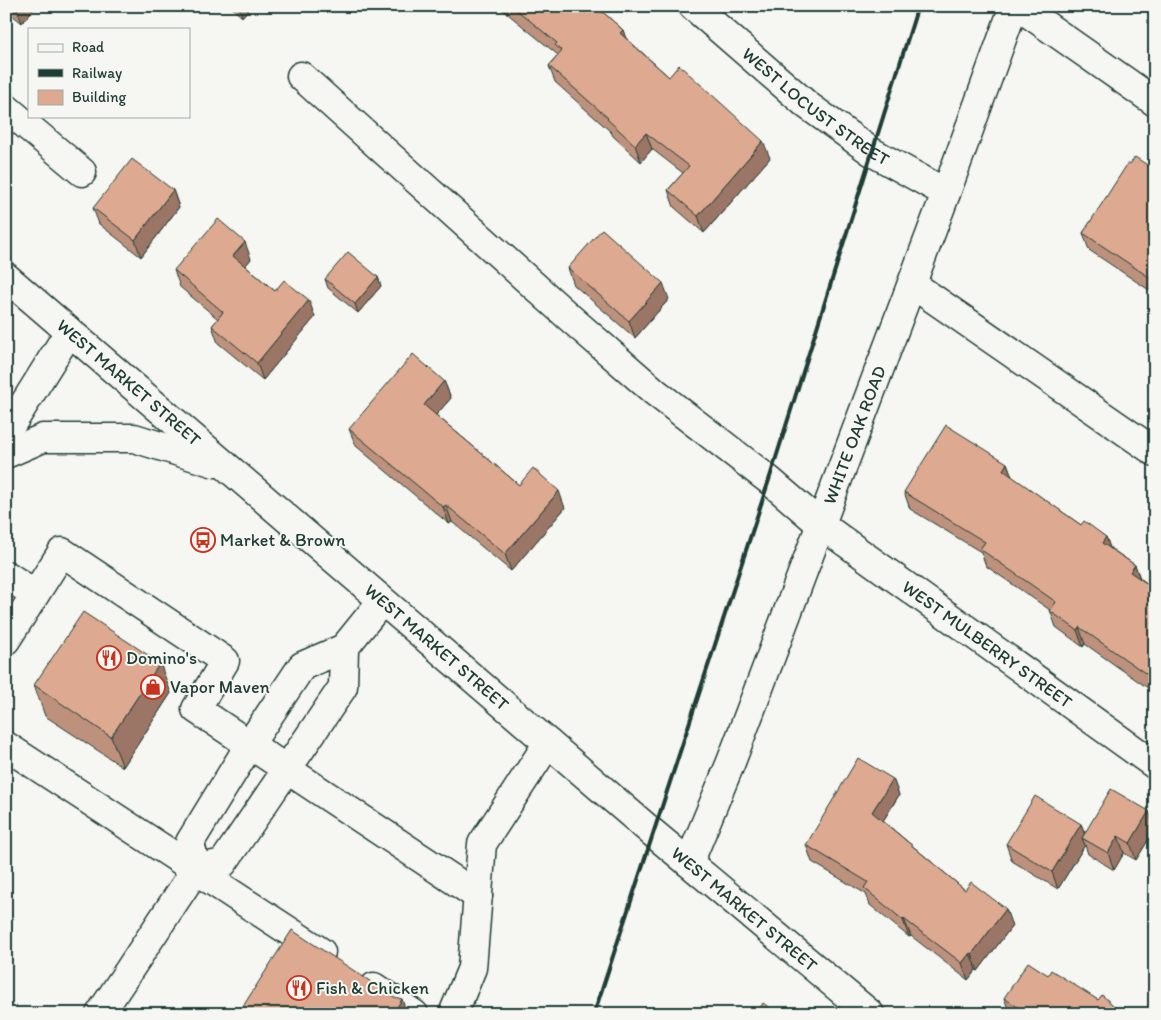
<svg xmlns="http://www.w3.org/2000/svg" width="1161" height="1020" font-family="Itim,sans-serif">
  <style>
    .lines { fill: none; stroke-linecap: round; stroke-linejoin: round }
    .minor-casing { stroke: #1f3d34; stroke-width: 31 }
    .major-casing { stroke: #1f3d34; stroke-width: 31 }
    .minor { stroke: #f6f6f2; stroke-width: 28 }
    .major { stroke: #f6f6f2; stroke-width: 28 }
    .rail { stroke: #1f3d34; stroke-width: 4 }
    .wall { fill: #be917d; stroke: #1f3d34 }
    .shaded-wall { fill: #9b7666; stroke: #1f3d34 }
    .building { fill: #dda991; stroke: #1f3d34 }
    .labels { text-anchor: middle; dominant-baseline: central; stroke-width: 4; stroke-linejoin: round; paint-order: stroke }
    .street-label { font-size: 18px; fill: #1f3d34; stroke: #f6f6f2 }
    .poi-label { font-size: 18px; fill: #1f3d34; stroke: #f6f6f2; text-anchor: start }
  </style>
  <rect width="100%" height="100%" fill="#f6f6f2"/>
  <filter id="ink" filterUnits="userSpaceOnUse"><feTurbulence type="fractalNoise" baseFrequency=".02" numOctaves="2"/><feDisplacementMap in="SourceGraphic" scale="10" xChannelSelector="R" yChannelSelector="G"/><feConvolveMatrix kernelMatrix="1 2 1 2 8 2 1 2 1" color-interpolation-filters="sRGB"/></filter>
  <g filter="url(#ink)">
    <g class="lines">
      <defs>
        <g id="minor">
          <path id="s1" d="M693 6 807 105 872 152 946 193"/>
          <path d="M1018 6 1155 102"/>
          <path id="s2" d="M301 76 570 318 655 392 769 480 820 524 1155 765"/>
          <path d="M6 108 82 172"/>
          <path d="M912 284 1155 452"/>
          <path d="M6 433 69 332"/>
          <path d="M6 575 35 594"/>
          <path d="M6 640 62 552 225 661 196 709 478 896"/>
          <path d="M6 746 321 952"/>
          <path id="s3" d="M689 863 731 762 946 193 1014 6"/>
          <path d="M196 869 190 842 250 744 302 666 344 648 382 601"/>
          <path d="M374 987 414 1014"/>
          <path d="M100 1014 196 869 223 863 343 687 344 648"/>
          <path d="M453 1014 472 968 482 844 548 743"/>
        </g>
        <g id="major">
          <path id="s4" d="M6 277 653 833 870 1014"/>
          <path d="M6 454 43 438H134L215 463"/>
        </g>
      </defs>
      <use href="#minor" class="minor-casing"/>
      <use href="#major" class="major-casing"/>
      <use href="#minor" class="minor"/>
      <use href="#major" class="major"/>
      <path class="rail" d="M594 1014 769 480 918 6"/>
    </g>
    <path class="wall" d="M6 6H36L22 23 6 10Z
      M230 6H251L242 17Z
      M498 6H596L623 30 625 37 669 77 770 158 704 233 674 207 668 190 683 173 652 149 641 162 613 136 611 132 555 82 549 66 558 55Z
      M1130 164 1155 170V294L1089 250 1083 233Z
      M173 190 179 207 141 257 99 224 93 208Z
      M251 259 245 266 275 291 315 317 263 380 218 343 212 326 218 319 180 287 174 270Z
      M568 268 669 299 635 338 574 285Z
      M378 277 381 286 358 313 328 288 325 279Z
      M444 381 451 398 436 415 519 485 565 508 511 571 452 522 449 524 356 446 349 429Z
      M1007 463 1012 477 1081 525 1106 537 1110 548 1135 565 1140 578 1155 589V693L1085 644 1083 647 1056 627 1050 610 986 566 981 552 910 509 904 492Z
      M34 685 171 693 123 767 45 716Z
      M893 779 899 795 883 821 965 890 1012 926 978 971 976 970 968 980 911 936 909 937 870 905 866 894 812 862 806 845Z
      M1149 811 1155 829 1136 860 1124 853 1114 870 1088 854 1085 845 1058 889 1012 861 1006 844 1081 824 1085 833Z
      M1155 890V910L1150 897Z
      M1048 975 1098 1000 1123 1014H1010L1004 998Z"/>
    <path class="shaded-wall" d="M16 6H36L22 23Z
      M239 6H251L242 17Z
      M623 30 629 47 620 33Z
      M646 133 652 149 641 162 635 145Z
      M763 141 770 158 704 233 698 216Z
      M173 190 179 207 141 257 135 240Z
      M245 242 251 259 239 273 233 256Z
      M378 277 381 286 358 313 355 304Z
      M663 283 669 299 635 338 629 321Z
      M309 300 315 317 263 380 257 363Z
      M444 381 451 398 430 422 424 405Z
      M1007 463 1013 479 1003 470Z
      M559 491 565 508 511 571 505 554Z
      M446 505 452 522 449 524 443 507Z
      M1106 537 1112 553 1102 543Z
      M1135 565 1141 582 1130 572Z
      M1079 627 1085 644 1083 647 1077 630Z
      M160 663 171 693 123 767 111 737Z
      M893 779 899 795 878 829 872 812Z
      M1149 811 1155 829 1136 860 1130 843Z
      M1081 824 1087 841 1082 838 1085 845 1058 889 1052 872Z
      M1118 836 1124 853 1114 870 1108 853Z
      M1006 909 1012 926 978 971 972 954Z
      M904 919 911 936 909 937 903 920Z
      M970 953 976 970 968 980 962 963Z
      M402 999 407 1014H393Z"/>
    <path class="building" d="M512 6H596L623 30 620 33 669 77 679 65 763 141 698 216 668 190 689 166 646 133 635 145 607 119 608 118 549 66 562 51 555 45 557 43Z
      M1135 157 1155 170V281L1083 233 1128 163 1130 164Z
      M132 159 173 190 135 240 93 208Z
      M218 219 245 242 233 256 275 291 284 280 309 300 257 363 212 326 223 312 174 270Z
      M602 229 663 283 629 321 568 268Z
      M348 252 378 277 355 304 325 279Z
      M413 354 444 381 424 405 519 485 533 468 559 491 505 554 446 505 443 507 349 429Z
      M946 425 1007 463 1003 470 1081 525 1084 521 1106 537 1102 543 1135 565 1130 572 1155 589V680L1079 627 1077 630 1050 611 1056 602 980 549 985 542 904 492Z
      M83 612 160 663 111 737 34 685Z
      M858 758 893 779 872 812 965 890 971 882 1006 909 972 954 970 953 962 963 904 919 903 920 864 888 868 882 806 845Z
      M1111 789 1149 811 1130 843 1118 836 1108 853 1082 838Z
      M1035 796 1081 824 1052 872 1006 844Z
      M1155 890V900L1150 897Z
      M292 930 394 997 402 999 393 1014H238Z
      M1028 962 1048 975 1051 970 1098 1000 1102 995 1123 1014H1024L1025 1012 1004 998Z
      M763 1003 778 1014H756Z"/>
  </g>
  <defs>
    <symbol id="bus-ring" viewBox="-11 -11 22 22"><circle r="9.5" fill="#f6f6f2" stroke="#c8321e" stroke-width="1.5"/><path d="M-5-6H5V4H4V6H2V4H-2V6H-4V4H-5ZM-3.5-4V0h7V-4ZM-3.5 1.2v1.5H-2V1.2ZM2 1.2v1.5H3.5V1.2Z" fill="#c8321e"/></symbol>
    <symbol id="restaurant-ring" viewBox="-11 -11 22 22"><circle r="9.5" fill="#f6f6f2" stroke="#c8321e" stroke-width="1.5"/><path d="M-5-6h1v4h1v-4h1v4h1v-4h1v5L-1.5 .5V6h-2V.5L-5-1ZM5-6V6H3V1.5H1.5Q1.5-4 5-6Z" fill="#c8321e"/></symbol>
    <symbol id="shop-ring" viewBox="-11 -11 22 22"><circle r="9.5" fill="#f6f6f2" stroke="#c8321e" stroke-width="1.5"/><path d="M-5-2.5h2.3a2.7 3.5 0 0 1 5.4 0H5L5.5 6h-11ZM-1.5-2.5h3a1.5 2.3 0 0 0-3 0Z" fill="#c8321e"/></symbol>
  </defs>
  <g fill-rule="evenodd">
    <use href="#bus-ring" x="189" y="526" width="28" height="28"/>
    <use href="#restaurant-ring" x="95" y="644" width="28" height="28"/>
    <use href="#shop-ring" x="139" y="673" width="28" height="28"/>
    <use href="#restaurant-ring" x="285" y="974" width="28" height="28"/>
  </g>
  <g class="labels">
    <g class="street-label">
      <text stroke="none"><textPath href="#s1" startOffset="159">WEST LOCUST STREET</textPath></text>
      <text stroke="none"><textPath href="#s4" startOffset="162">WEST MARKET STREET</textPath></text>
      <text stroke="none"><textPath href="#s3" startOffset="459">WHITE OAK ROAD</textPath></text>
      <text stroke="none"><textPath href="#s2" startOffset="892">WEST MULBERRY STREET</textPath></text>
      <text stroke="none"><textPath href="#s4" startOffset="568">WEST MARKET STREET</textPath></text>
      <text stroke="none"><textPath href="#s4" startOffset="972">WEST MARKET STREET</textPath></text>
    </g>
    <g class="poi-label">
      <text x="220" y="540">Market &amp; Brown</text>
      <text x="126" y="658">Domino's</text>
      <text x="170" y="687">Vapor Maven</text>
      <text x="316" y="988">Fish &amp; Chicken</text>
    </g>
  </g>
  <rect width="1161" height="1020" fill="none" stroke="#f6f6f2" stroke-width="25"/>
  <rect x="12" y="12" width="1136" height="995" fill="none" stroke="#1f3d34" stroke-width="2" filter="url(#ink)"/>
  <rect x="28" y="28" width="162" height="90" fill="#f6f6f2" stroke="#a0aca6"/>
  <rect x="38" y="44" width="25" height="8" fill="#f6f6f2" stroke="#a0aca6"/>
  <text x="72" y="52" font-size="15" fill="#1f3d34">Road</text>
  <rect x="38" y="69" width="25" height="8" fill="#1f3d34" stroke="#a0aca6"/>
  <text x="72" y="78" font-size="15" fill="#1f3d34">Railway</text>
  <rect x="38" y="90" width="25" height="15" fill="#dda991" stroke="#a0aca6"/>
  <text x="72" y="102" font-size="15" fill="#1f3d34">Building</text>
</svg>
